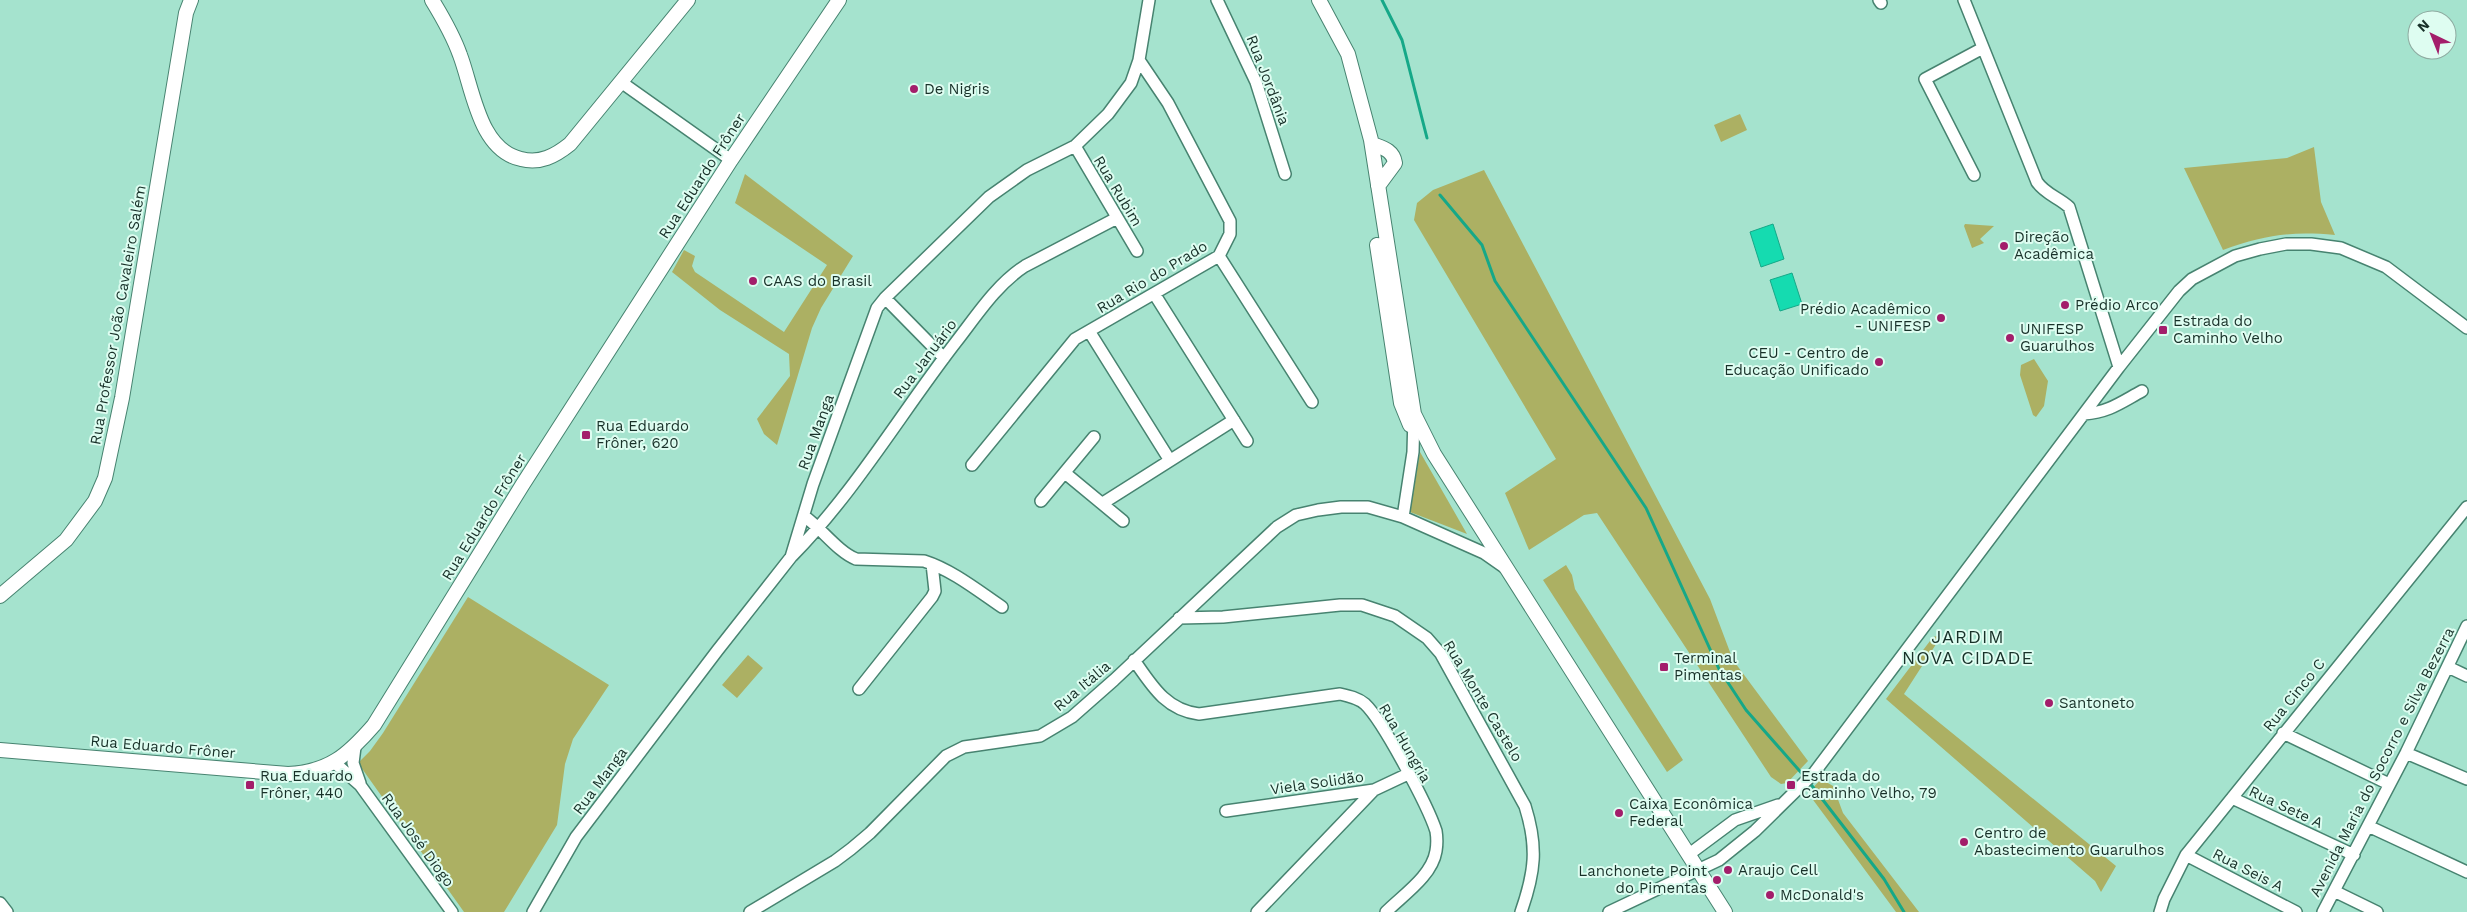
<svg xmlns="http://www.w3.org/2000/svg" width="2467" height="912" font-family="'Work Sans',sans-serif">
  <style>
    .green { fill: #acb063 }
    .water { fill: #15dbb0; stroke: #16a888 }
    .lines { fill: none; stroke-linecap: round; stroke-linejoin: round }
    .stream { stroke: #16a888; stroke-width: 3 }
    .minor-casing { stroke: #478370; stroke-width: 14 }
    .major-casing { stroke: #478370; stroke-width: 16 }
    .minor { stroke: #fff; stroke-width: 11 }
    .major { stroke: #fff; stroke-width: 14 }
    .poi-dot { fill: #a31e6b; stroke: #defdf1; stroke-width: 2 }
    .labels { text-anchor: middle; dominant-baseline: central; stroke-width: 4; stroke-linejoin: round; paint-order: stroke }
    .street-label { font-size: 15px; fill: #183129; stroke: #defdf1 }
    .poi-label { font-size: 15px; fill: #183129; stroke: #defdf1; text-anchor: start }
    .quarter-label { font-size: 18px; letter-spacing: 1px; fill: #183129; stroke: #defdf1 }
  </style>
  <rect width="100%" height="100%" fill="#a5e3ce"/>
  <path class="green" d="M1740 114 1747 130 1721 142 1714 125Z
    M2314 147 2321 202 2335 235C2291 231 2264 235 2223 250L2184 168 2287 158Z
    M1484 170 1710 599 1733 660 1808 761 1787 783 1781 784 1771 777 1597 513 1584 515 1529 550 1505 493 1556 459 1414 220 1417 203 1433 190Z
    M745 174 853 256 821 308 812 328 777 445 764 434 757 419 790 376 789 354 720 310 672 272 684 250 695 256 692 266 695 272 784 332 827 265 735 203Z
    M1965 224 1994 226 1980 239 1984 243 1972 248 1964 226Z
    M2034 359 2048 381 2044 406 2036 417 2033 415 2020 375 2021 365Z
    M1420 452 1467 534 1410 512Z
    M1566 565 1572 575 1575 589 1683 760 1667 772 1543 580Z
    M468 597 609 685 573 739 565 764 557 825 504 912H464L358 763 370 751 383 733Z
    M1937 636 1940 638 1904 694 2116 866 2101 892 2095 881 1886 699 1933 637Z
    M748 655 763 668 737 698 722 685Z
    M1821 779 1833 786 1843 813 1919 912H1896L1808 793Z"/>
  <path class="water" d="M1773 224 1784 259 1761 267 1750 232Z
    M1792 273 1802 304 1780 311 1770 280Z"/>
  <g class="lines">
    <path class="stream" d="M1382 0 1402 40 1427 138
      M1440 195 1482 245 1495 281 1646 508 1719 669 1746 710 1805 777
      M1809 782 1884 879 1904 912"/>
    <defs>
      <path id="minor" d="M1217 0 1256 82 1285 174
        M1879 0 1881 3
        M1964 0 2037 182C2045 194 2058 197 2069 207L2119 367
        M621 82 731 160
        M1075 146 1137 251
        M1974 175 1925 79 1983 48
        M1219 256 1312 402
        M1155 295 1247 441
        M885 298 944 358
        M1089 331 1169 459
        M2084 414C2109 412 2120 403 2142 391
        M972 465 1075 339 1219 256 1230 234V221L1168 103 1139 60
        M1065 473 1123 521
        M1041 501 1094 437
        M1103 503 1234 420
        M804 516C821 528 838 552 856 559L924 561C952 570 977 590 1002 607
        M1403 517 1413 452 1414 416
        M792 556C855 492 901 413 956 342 977 315 996 285 1025 266L1117 218
        M1179 618 1223 617 1340 605H1362L1395 616 1427 638 1441 654 1525 806C1538 847 1535 872 1521 912
        M1134 660C1152 686 1166 710 1199 714L1340 694C1349 696 1358 698 1365 704 1383 721 1428 806 1436 831 1437 837 1437 845 1436 851 1432 876 1403 895 1386 912
        M2448 667 2467 676
        M859 689 932 597 935 591 932 564
        M2283 733 2389 784
        M355 747 353 763 360 783
        M2406 753 2467 779
        M335 763 360 785 452 912
        M2232 798 2354 855
        M1226 811 1374 790 1408 774
        M2368 826 2467 872
        M1688 855 1735 820 1778 805
        M2186 855 2296 912
        M2334 891 2377 912
        M0 903 7 912
        M533 912 576 837 717 651 791 557 813 484 877 308 885 298 989 197 1027 170 1075 146 1108 114 1131 83 1139 60 1149 0
        M750 912 835 861 851 849 870 833 946 756 964 747 1040 736 1072 717 1114 680 1277 527 1296 515 1318 510 1341 507H1368L1403 517 1484 553 1504 567
        M1257 912 1374 790
        M1609 912 1719 860 1755 831 1814 773 2119 367 2179 291 2192 279 2235 256 2260 249 2286 244H2311L2341 248 2386 267 2467 328
        M2160 912 2164 899 2186 855 2467 507
        M2323 912 2406 753 2467 626"/>
      <path id="major" d="M432 0C443 18 453 35 460 55 473 89 479 150 521 159 540 164 555 156 570 144L688 0
        M1319 0 1348 54 1371 140 1414 414 1434 454 1725 912
        M1372 144C1383 148 1393 150 1395 163L1378 186
        M1377 245 1401 403 1410 425
        M0 596 66 540 95 501 105 478 122 398 186 13 191 0
        M0 750 288 774C329 772 348 755 374 725L523 484 731 160 839 0"/>
    </defs>
    <use href="#minor" class="minor-casing"/>
    <use href="#major" class="major-casing"/>
    <use href="#minor" class="minor"/>
    <use href="#major" class="major"/>
  </g>
  <g class="poi-dot">
    <circle cx="914" cy="89" r="5"/>
    <circle cx="2004" cy="246" r="5"/>
    <circle cx="753" cy="281" r="5"/>
    <circle cx="2065" cy="305" r="5"/>
    <circle cx="1941" cy="318" r="5"/>
    <rect x="2158" y="325" width="10" height="10" rx="2.5"/>
    <circle cx="2010" cy="338" r="5"/>
    <circle cx="1879" cy="362" r="5"/>
    <rect x="581" y="430" width="10" height="10" rx="2.5"/>
    <rect x="1659" y="662" width="10" height="10" rx="2.5"/>
    <circle cx="2049" cy="703" r="5"/>
    <rect x="245" y="780" width="10" height="10" rx="2.5"/>
    <rect x="1786" y="780" width="10" height="10" rx="2.5"/>
    <circle cx="1619" cy="813" r="5"/>
    <circle cx="1964" cy="842" r="5"/>
    <circle cx="1728" cy="870" r="5"/>
    <circle cx="1717" cy="880" r="5"/>
    <circle cx="1770" cy="895" r="5"/>
  </g>
  <g class="labels">
    <g class="street-label">
      <text transform="translate(1268 80) rotate(69)">Rua Jordânia</text>
      <text transform="translate(702 176) rotate(-57)">Rua Eduardo Frôner</text>
      <text transform="translate(1118 191) rotate(59)">Rua Rubim</text>
      <text transform="translate(1152 277) rotate(-31)">Rua Rio do Prado</text>
      <text transform="translate(118 315) rotate(-80)">Rua Professor João Cavaleiro Salém</text>
      <text transform="translate(925 359) rotate(-53)">Rua Januário</text>
      <text transform="translate(816 432) rotate(-70)">Rua Manga</text>
      <text transform="translate(484 517) rotate(-58)">Rua Eduardo Frôner</text>
      <text transform="translate(1082 686) rotate(-40)">Rua Itália</text>
      <text transform="translate(2294 695) rotate(-51)">Rua Cinco C</text>
      <text transform="translate(1483 701) rotate(59)">Rua Monte Castelo</text>
      <text transform="translate(1405 743) rotate(60)">Rua Hungria</text>
      <text transform="translate(163 747) rotate(5)">Rua Eduardo Frôner</text>
      <text transform="translate(2382 762) rotate(-63)">Avenida Maria do Socorro e Silva Bezerra</text>
      <text transform="translate(600 781) rotate(-53)">Rua Manga</text>
      <text transform="translate(1317 783) rotate(-8)">Viela Solidão</text>
      <text transform="translate(2286 807) rotate(25)">Rua Sete A</text>
      <text transform="translate(418 840) rotate(54)">Rua José Diogo</text>
      <text transform="translate(2248 870) rotate(27)">Rua Seis A</text>
    </g>
    <g class="poi-label">
      <text x="924" y="89">De Nigris</text>
      <text x="2014" y="237">Direção<tspan x="2014" dy="17">Acadêmica</tspan></text>
      <text x="763" y="281">CAAS do Brasil</text>
      <text x="2075" y="305">Prédio Arco</text>
      <text x="1931" y="309" text-anchor="end">Prédio Acadêmico<tspan x="1931" dy="17">- UNIFESP</tspan></text>
      <text x="2173" y="321">Estrada do<tspan x="2173" dy="17">Caminho Velho</tspan></text>
      <text x="2020" y="329">UNIFESP<tspan x="2020" dy="17">Guarulhos</tspan></text>
      <text x="1869" y="353" text-anchor="end">CEU - Centro de<tspan x="1869" dy="17">Educação Unificado</tspan></text>
      <text x="596" y="426">Rua Eduardo<tspan x="596" dy="17">Frôner, 620</tspan></text>
      <text x="1674" y="658">Terminal<tspan x="1674" dy="17">Pimentas</tspan></text>
      <text x="2059" y="703">Santoneto</text>
      <text x="260" y="776">Rua Eduardo<tspan x="260" dy="17">Frôner, 440</tspan></text>
      <text x="1801" y="776">Estrada do<tspan x="1801" dy="17">Caminho Velho, 79</tspan></text>
      <text x="1629" y="804">Caixa Econômica<tspan x="1629" dy="17">Federal</tspan></text>
      <text x="1974" y="833">Centro de<tspan x="1974" dy="17">Abastecimento Guarulhos</tspan></text>
      <text x="1738" y="870">Araujo Cell</text>
      <text x="1707" y="871" text-anchor="end">Lanchonete Point<tspan x="1707" dy="17">do Pimentas</tspan></text>
      <text x="1780" y="895">McDonald's</text>
    </g>
    <g class="quarter-label">
      <text x="1968" y="636">JARDIM<tspan x="1968" dy="21">NOVA CIDADE</tspan></text>
    </g>
  </g>
  <g transform="translate(2432 35) rotate(317)"><circle r="24" fill="#defdf1" stroke="#8faba1"/>
  <path d="M0-4L9 19L0 12L-9 19Z" fill="#a31e6b"/>
  <text y="-8" font-size="14" font-weight="bold" text-anchor="middle" fill="#183129">N</text>
  </g>
</svg>
